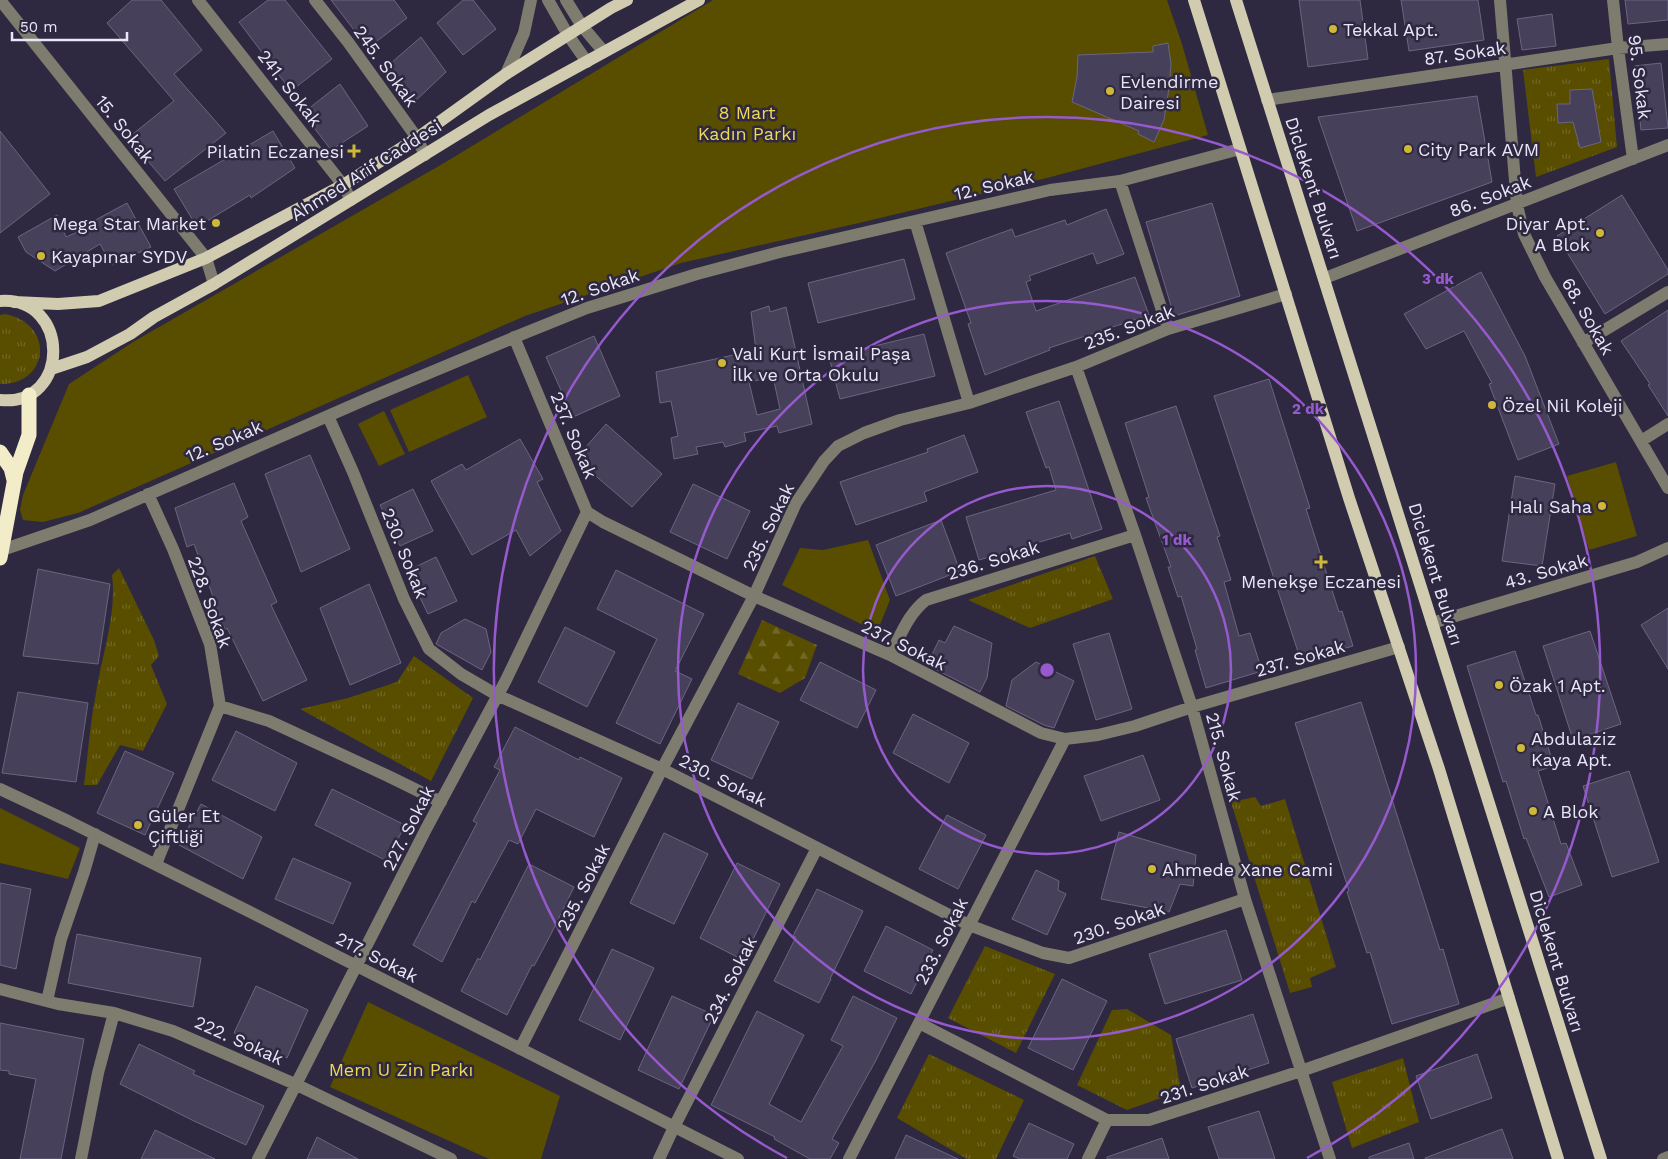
<svg xmlns="http://www.w3.org/2000/svg" width="1668" height="1159" font-family="'Work Sans',sans-serif">
  <style>
    .grass { fill: url(#grass-tufts) }
    .forest { fill: url(#forest-firs) }
    .park { fill: #594d00 }
    .building { fill: #47405b; stroke: #6b6582; fill-rule: evenodd }
    .lines { fill: none; stroke-linecap: round; stroke-linejoin: round }
    .minor { stroke: #7e7c6e; stroke-width: 12 }
    .major { stroke: #d1ccaf; stroke-width: 12 }
    .highway { stroke: #f2ecc9; stroke-width: 15 }
    .ring { fill: none; stroke: #965acd; stroke-width: 2.5 }
    .poi-dot { fill: #cfb837; stroke: #2e2841; stroke-width: 2 }
    .labels { text-anchor: middle; dominant-baseline: central; stroke-width: 5; stroke-linejoin: round; paint-order: stroke }
    .poi-label { font-size: 18px; fill: #e9e6f7; stroke: #2e2841; text-anchor: start }
    .street-label { font-size: 18px; fill: #e9e6f7; stroke: #2e2841 }
    .park-label { font-size: 18px; fill: #efd857; stroke: #2e2841 }
    .centre { fill: #965acd; stroke: #2e2841; stroke-width: 2.5 }
    .ring-label { font-size: 15px; text-anchor: middle; font-weight: bold; fill: #965acd; stroke: #2e2841; stroke-width: 5; stroke-linejoin: round; paint-order: stroke }
  </style>
  <defs>
    <pattern id="grass-tufts" width="24" height="20" patternUnits="userSpaceOnUse" patternTransform="scale(1.25)"><rect width="24" height="20" fill="#594d00"/><path d="M3 7l-1-3M5 7V3M7 7l1-3M15 17l-1-3M17 17v-4M19 17l1-3" fill="none" stroke="#716726"/></pattern>
    <pattern id="forest-firs" width="22" height="20" patternUnits="userSpaceOnUse" patternTransform="scale(1.25)"><rect width="22" height="20" fill="#594d00"/><path d="M5 1l3.5 6h-7zM16 11l3.5 6h-7z" fill="#716726"/></pattern>
  </defs>
  <rect width="100%" height="100%" fill="#2e2841"/>
  <path class="grass" d="M1609 59 1617 147 1536 177 1523 70Z
    M5 314C56 324 49 385 0 384V315Z
    M1095 556 1113 599 1030 628 968 600Z
    M119 568 154 640 159 656 151 665 167 704 143 751 120 745 97 785H84C88 754 90 723 96 693 102 654 117 614 112 575Z
    M414 656 473 698 431 781 300 709 348 698 397 682Z
    M1255 797 1261 806 1285 799 1336 967 1310 978 1312 987 1290 993 1231 802Z
    M985 946 1055 974 1016 1053 948 1018Z
    M1127 1009 1171 1035 1181 1091 1127 1110 1077 1085 1112 1010Z
    M929 1054 1024 1100 996 1159H967L897 1118Z
    M1403 1058 1419 1122 1352 1148 1332 1082Z"/>
  <path class="forest" d="M762 620 817 645 805 678 780 693 738 674Z"/>
  <path class="park" d="M713 0H1167L1182 44 1208 135 1047 178 859 223 681 263 525 316 78 513 43 522 23 520 20 510 23 495 69 384 133 342 444 163Z
    M468 375 487 417 409 452 390 410Z
    M384 411 405 454 379 466 358 424Z
    M1616 462 1637 536 1589 550 1567 476Z
    M868 540 890 600 877 632 782 585 800 548 823 550Z
    M0 808 80 848 68 879 0 863Z
    M368 1002 560 1096 541 1159H489L330 1087Z"/>
  <path class="building" d="M132 0H161L202 50 174 74 226 133 165 181 128 138 174 101 107 23Z
    M268 0H285L332 59 291 91 239 22Z
    M331 0H394L407 18 368 48Z
    M463 0H473L496 29 463 55 437 23Z
    M1299 0H1360L1368 59 1308 67Z
    M1401 0H1478L1484 40 1409 51Z
    M1625 0H1668V20L1628 24Z
    M1552 14 1556 46 1522 50 1517 19Z
    M421 37 446 72 411 105 384 69Z
    M1168 43 1171 64 1169 88 1164 120 1154 142 1138 134 1139 131 1072 102 1077 77 1078 55 1153 52V46Z
    M1661 63 1668 128 1641 130 1634 66Z
    M340 84 368 126 331 150 303 113Z
    M1592 89 1601 142 1580 148 1573 122 1558 123 1557 104H1570V90Z
    M1477 96 1492 182 1357 231 1318 117Z
    M0 131 50 194 0 233Z
    M273 131 295 168 251 198 250 195 197 227 174 189Z
    M1622 195 1668 270V274L1605 314 1557 236Z
    M127 203 151 247 112 265 100 244 55 271 26 252 18 237 57 215 66 237 89 227 88 224Z
    M1212 203 1240 296 1174 316 1146 222Z
    M1106 209 1124 254 1097 264 1093 253 1029 276 1031 280 1026 282 1036 311 1135 277 1149 315 1049 348 1050 350 985 375 968 324 971 323 946 253 1012 229 1015 237 1065 220 1067 225Z
    M904 259 915 299 818 323 808 283Z
    M1481 272 1525 356 1559 444 1518 460 1489 384 1492 383 1464 331 1426 349 1404 314Z
    M769 306 770 312 786 307 812 424 779 433 777 426 744 433 746 441 725 447 723 442 696 447 698 454 674 459 671 438 678 436 671 401 660 403 656 372 756 350 751 312ZM773 377 780 409 757 415 749 382Z
    M1668 310V416L1648 385 1650 384 1621 341Z
    M924 334 935 376 840 399 829 357Z
    M594 336 620 396 573 417 546 357Z
    M1269 379 1310 508 1306 509 1339 612 1342 611 1353 646 1301 661 1214 396Z
    M1059 401 1102 529 1072 539 1070 533 979 560 966 517 1056 490 1049 467 1046 468 1026 412Z
    M1176 406 1220 536 1217 537 1231 580 1224 582 1239 636 1250 633 1262 671 1206 688 1195 650 1197 649 1181 596 1178 597 1168 567H1171L1146 498 1149 497 1125 423Z
    M606 424 662 474 632 507 584 466 578 456Z
    M964 435 978 472 924 492 927 501 856 525 840 482 928 452 927 449Z
    M520 439 543 479 537 482 561 531 530 556 516 530 472 555 431 481 462 464 466 470Z
    M310 455 350 549 301 572 265 474Z
    M1515 476 1555 484 1542 566 1502 561Z
    M234 483 248 517 241 521 277 602 271 605 307 680 263 701 227 628 225 630 194 544 187 547 175 508Z
    M693 484 750 511 727 559 670 532Z
    M413 489 433 531 400 546 380 505Z
    M941 520 960 571 896 596 876 545Z
    M436 557 457 601 428 614 407 571Z
    M38 569 110 584 98 664 23 656Z
    M616 570 704 614 675 671 692 679 660 744 616 723 657 639 597 609Z
    M369 584 401 663 350 685 320 608Z
    M1668 608V669L1641 625Z
    M465 619 486 629 491 652 482 670 436 644 441 633Z
    M954 626 992 643 987 678 980 692 927 665 939 640 945 643Z
    M565 627 615 652 587 707 538 682Z
    M1590 631 1621 724 1573 740 1543 646Z
    M1109 633 1132 709 1096 720 1073 644Z
    M1515 651 1536 715H1538L1554 766 1538 771 1561 844 1566 843 1582 885 1549 897 1526 838 1524 839 1506 781 1503 782 1467 666Z
    M820 662 876 690 857 728 800 700Z
    M1036 662 1074 681 1054 728 1044 725 1006 706 1012 680Z
    M18 692 88 703 76 782 2 773Z
    M1361 702 1440 950 1443 949 1459 1004 1392 1024 1370 952 1367 953 1347 892 1349 891 1295 723Z
    M738 703 779 722 752 779 711 760Z
    M913 714 969 743 949 783 893 753Z
    M515 727 579 760 580 757 622 778 594 837 536 809 518 844 509 840 475 903 472 901 442 962 413 945 477 823 473 821 500 770 494 767Z
    M236 731 297 763 275 811 212 780Z
    M125 751 174 773 145 835 97 813Z
    M1143 755 1160 800 1101 821 1084 776Z
    M1629 771 1659 862 1612 877 1583 786Z
    M332 789 405 825 387 861 315 825Z
    M201 804 262 837 243 879 179 845Z
    M947 815 986 835 958 889 919 869Z
    M1119 832 1196 855 1193 886 1180 884 1169 912 1101 899Z
    M664 833 708 854 674 924 630 903Z
    M293 858 351 883 333 924 275 899Z
    M737 863 780 884 743 960 700 938Z
    M529 864 574 887 551 934 534 966 532 965 507 1015 461 991 478 958 480 960Z
    M1036 870 1059 881 1058 890 1066 894 1047 935 1012 919Z
    M0 883 31 889 16 969 0 965Z
    M817 889 863 911 830 979H831L819 1003 774 981 796 937 793 936Z
    M886 926 933 950 911 994 864 971Z
    M1226 930 1242 980 1165 1004 1149 954Z
    M77 934 201 958 193 1007 68 983Z
    M612 949 654 968 620 1040 579 1020Z
    M1062 979 1107 1001 1073 1070 1028 1048Z
    M256 986 308 1010 287 1058 234 1033Z
    M672 996 714 1015 679 1089 638 1070Z
    M853 996 897 1018 875 1062 832 1139 839 1143 830 1159H810L774 1139 775 1137 711 1105 757 1011 804 1035 769 1104 801 1122 843 1046 831 1040Z
    M1253 1014 1269 1063 1192 1088 1176 1039Z
    M0 1023 84 1039 61 1159H20L36 1079 9 1074V1071L0 1070Z
    M139 1044 195 1071 193 1074 264 1106 246 1145 194 1121 120 1084Z
    M1477 1054 1492 1098 1431 1119 1416 1076Z
    M1259 1111 1275 1159H1219L1208 1127Z
    M1029 1123 1074 1144 1067 1159H1020L1013 1156Z
    M1502 1129 1513 1159H1425V1158Z
    M155 1130 215 1159H141Z
    M906 1135 958 1159H895Z
    M317 1137 358 1159H307Z
    M1162 1138 1169 1159H1107V1157Z
    M1409 1143 1414 1159H1369V1157Z"/>
  <g class="lines">
    <path class="minor" d="M0 0 206 258 214 284
      M198 0 343 185 351 200
      M315 0 348 42 417 138 425 155
      M548 0 568 35 587 62
      M566 0 582 26 604 52
      M1500 0 1517 205 1524 234 1545 277 1668 488
      M1613 0 1618 48 1633 159
      M506 74 524 33 531 0
      M1267 100 1618 48 1668 44
      M1120 181 1168 329
      M915 221 969 403
      M1325 278 1668 145
      M514 337 587 512 603 522 754 596 890 655 1041 733 1065 739 1098 735 1135 726 1192 707 1399 647
      M1583 343 1668 292
      M1076 367 1135 535 1192 707 1245 899 1330 1159
      M328 416 353 472 404 599 429 649 461 674 497 695 662 769 969 925 1043 953 1069 958 1245 899
      M1641 441 1668 424
      M148 494 173 549 210 644 220 706 156 864
      M2 550 90 520 369 398 520 335 587 308 697 274 780 252 1050 190 1120 181 1240 149
      M1432 623 1637 562 1668 548
      M890 655C901 635 908 614 926 600L1135 535
      M220 706 269 721 388 776 441 802
      M0 789 68 821 258 916 738 1159
      M0 989 58 1004 114 1013 173 1031 295 1084 451 1159
      M47 1001 61 939 84 872 95 834
      M919 1023 1107 1120H1149L1301 1071 1509 998
      M520 1049 662 769 754 596 796 503 824 461 838 446 864 433 900 420 969 403 1076 367 1168 329 1286 294
      M81 1159 98 1073 114 1013
      M258 1159 426 829 506 680 587 512
      M659 1159 674 1127 817 848
      M849 1159 1065 739
      M1088 1159 1107 1120
      M1663 1159 1668 1157"/>
    <path class="major" d="M1194 0 1349 498 1439 769 1558 1159
      M1236 0 1601 1159
      M0 301C71 296 71 407 0 400
      M14 302 58 304 99 301 206 258 343 185 417 138 506 74 611 8 627 0
      M51 369 87 357 130 334 154 317 214 284 489 115 699 0"/>
    <path class="highway" d="M0 452 11 468 14 480
      M0 558 16 472 29 435V395"/>
  </g>
  <g class="ring">
    <circle cx="1047" cy="670" r="184"/>
    <circle cx="1047" cy="670" r="369"/>
    <path d="M787 1158A553 553 0 1 1 1307 1158"/>
  </g>
  <g class="poi-dot">
    <circle cx="1333" cy="29" r="5"/>
    <circle cx="1110" cy="91" r="5"/>
    <circle cx="1408" cy="149" r="5"/>
    <path d="M351.5 143.5h5v5h5v5h-5v5h-5v-5h-5v-5h5z"/>
    <circle cx="216" cy="223" r="5"/>
    <circle cx="1600" cy="233" r="5"/>
    <circle cx="41" cy="256" r="5"/>
    <circle cx="722" cy="363" r="5"/>
    <circle cx="1492" cy="405" r="5"/>
    <circle cx="1602" cy="506" r="5"/>
    <path d="M1318.5 554.5h5v5h5v5h-5v5h-5v-5h-5v-5h5z"/>
    <circle cx="1499" cy="685" r="5"/>
    <circle cx="1521" cy="748" r="5"/>
    <circle cx="1533" cy="811" r="5"/>
    <circle cx="138" cy="825" r="5"/>
    <circle cx="1152" cy="869" r="5"/>
  </g>
  <g class="labels">
    <g class="poi-label">
      <text x="1343" y="29">Tekkal Apt.</text>
      <text x="1120" y="81">Evlendirme<tspan x="1120" dy="21">Dairesi</tspan></text>
      <text x="1418" y="149">City Park AVM</text>
      <text x="344" y="151" text-anchor="end">Pilatin Eczanesi</text>
      <text x="206" y="223" text-anchor="end">Mega Star Market</text>
      <text x="1590" y="223" text-anchor="end">Diyar Apt.<tspan x="1590" dy="21">A Blok</tspan></text>
      <text x="51" y="256">Kayapınar SYDV</text>
      <text x="732" y="353">Vali Kurt İsmail Paşa<tspan x="732" dy="21">İlk ve Orta Okulu</tspan></text>
      <text x="1502" y="405">Özel Nil Koleji</text>
      <text x="1592" y="506" text-anchor="end">Halı Saha</text>
      <text x="1321" y="581" text-anchor="middle">Menekşe Eczanesi</text>
      <text x="1509" y="685">Özak 1 Apt.</text>
      <text x="1531" y="738">Abdulaziz<tspan x="1531" dy="21">Kaya Apt.</tspan></text>
      <text x="1543" y="811">A Blok</text>
      <text x="148" y="815">Güler Et<tspan x="148" dy="21">Çiftliği</tspan></text>
      <text x="1162" y="869">Ahmede Xane Cami</text>
    </g>
    <g class="street-label">
      <text transform="translate(1465 53) rotate(-8)">87. Sokak</text>
      <text transform="translate(386 66) rotate(54)">245. Sokak</text>
      <text transform="translate(1640 77) rotate(83)">95. Sokak</text>
      <text transform="translate(290 88) rotate(52)">241. Sokak</text>
      <text transform="translate(125 129) rotate(51)">15. Sokak</text>
      <text transform="translate(366 170) rotate(-32)">Ahmed Arif Caddesi</text>
      <text transform="translate(994 185) rotate(-13)">12. Sokak</text>
      <text transform="translate(1314 188) rotate(72)">Diclekent Bulvarı</text>
      <text transform="translate(1490 196) rotate(-21)">86. Sokak</text>
      <text transform="translate(600 287) rotate(-19)">12. Sokak</text>
      <text transform="translate(1588 316) rotate(60)">68. Sokak</text>
      <text transform="translate(1129 327) rotate(-21)">235. Sokak</text>
      <text transform="translate(574 435) rotate(67)">237. Sokak</text>
      <text transform="translate(224 441) rotate(-23)">12. Sokak</text>
      <text transform="translate(768 527) rotate(-64)">235. Sokak</text>
      <text transform="translate(405 553) rotate(68)">230. Sokak</text>
      <text transform="translate(993 560) rotate(-17)">236. Sokak</text>
      <text transform="translate(1546 571) rotate(-16)">43. Sokak</text>
      <text transform="translate(1436 574) rotate(73)">Diclekent Bulvarı</text>
      <text transform="translate(210 602) rotate(70)">228. Sokak</text>
      <text transform="translate(904 645) rotate(26)">237. Sokak</text>
      <text transform="translate(1300 658) rotate(-16)">237. Sokak</text>
      <text transform="translate(1224 757) rotate(75)">215. Sokak</text>
      <text transform="translate(723 780) rotate(27)">230. Sokak</text>
      <text transform="translate(408 828) rotate(-63)">227. Sokak</text>
      <text transform="translate(583 887) rotate(-63)">235. Sokak</text>
      <text transform="translate(1119 923) rotate(-19)">230. Sokak</text>
      <text transform="translate(941 941) rotate(-63)">233. Sokak</text>
      <text transform="translate(377 957) rotate(27)">217. Sokak</text>
      <text transform="translate(1557 961) rotate(73)">Diclekent Bulvarı</text>
      <text transform="translate(730 980) rotate(-63)">234. Sokak</text>
      <text transform="translate(239 1040) rotate(24)">222. Sokak</text>
      <text transform="translate(1204 1084) rotate(-18)">231. Sokak</text>
    </g>
    <g class="park-label">
      <text x="747" y="112">8 Mart<tspan x="747" dy="21">Kadın Parkı</tspan></text>
      <text x="401" y="1069">Mem U Zin Parkı</text>
    </g>
  </g>
  <circle cx="1047" cy="670" r="8" class="centre"/>
  <g class="ring-label">
    <text x="1438" y="284">3 dk</text>
    <text x="1308" y="414">2 dk</text>
    <text x="1177" y="545">1 dk</text>
  </g>
  <path d="M12 32v8h115v-8" fill="none" stroke="#e9e6f7" stroke-width="2.5"/>
  <text x="20" y="32" font-size="15" fill="#e9e6f7" stroke="#2e2841" stroke-width="4" paint-order="stroke">50 m</text>
</svg>
